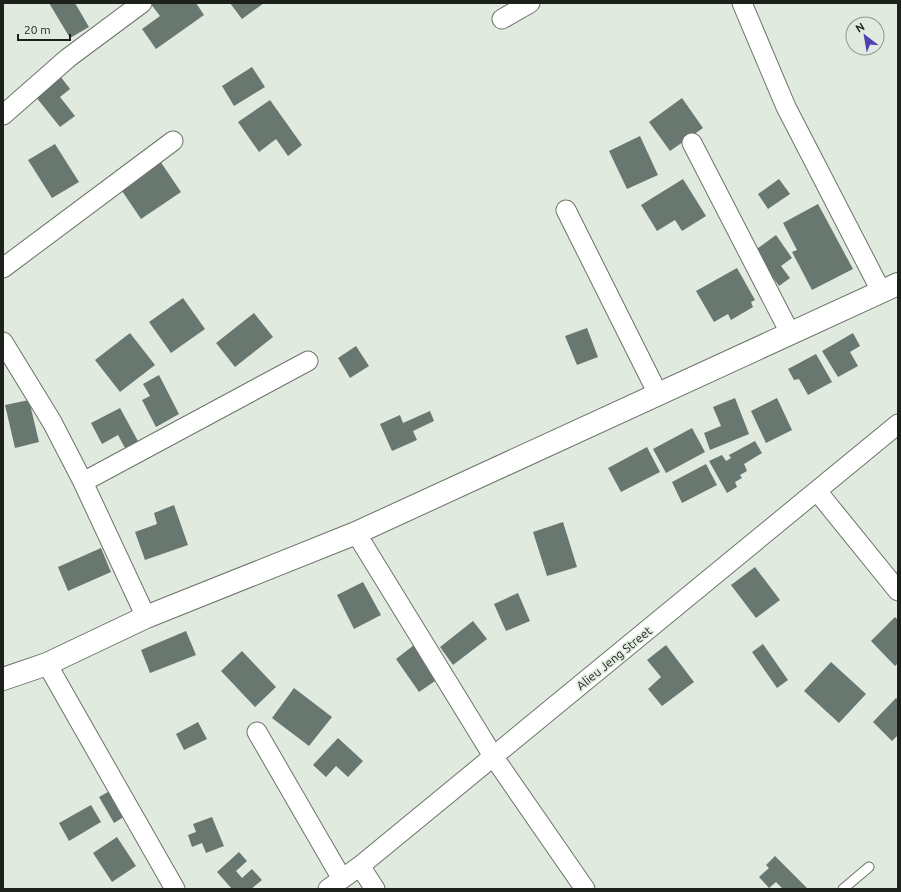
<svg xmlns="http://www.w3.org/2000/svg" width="901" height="892" font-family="Ubuntu,sans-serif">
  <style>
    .building { fill: #697771 }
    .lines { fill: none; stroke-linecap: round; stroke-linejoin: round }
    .service-casing { stroke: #6c7469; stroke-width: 11 }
    .minor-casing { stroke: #6c7469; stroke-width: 21 }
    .tertiary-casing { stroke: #6c7469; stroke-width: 24 }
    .service { stroke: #fff; stroke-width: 9 }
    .minor { stroke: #fff; stroke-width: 19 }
    .tertiary { stroke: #fff; stroke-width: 22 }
    .labels { text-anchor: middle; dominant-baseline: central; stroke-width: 3.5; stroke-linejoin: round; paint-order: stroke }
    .street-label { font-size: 12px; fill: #1d211c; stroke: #e0eade }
  </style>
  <rect width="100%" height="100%" fill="#e0eade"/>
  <path class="building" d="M49 3H75L89 27 70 38Z
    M150 3H196L204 15 156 49 142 29 160 16Z
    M230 3H264L242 19Z
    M252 67 265 87 234 106 222 86Z
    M57 72 70 89 60 97 75 116 60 127 32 92Z
    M682 98 703 128 670 151 649 122Z
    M270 100 302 145 288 156 276 139 259 152 238 122Z
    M640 136 658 175 627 189 609 151Z
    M55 144 79 182 52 198 28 160Z
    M160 161 181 192 141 219 120 188Z
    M683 179 706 216 682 231 675 220 657 231 641 205Z
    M779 179 790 194 768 209 758 194Z
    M818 204 853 269 812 290 792 252 797 250 783 223Z
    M776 235 792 258 781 266 790 278 779 286 754 251Z
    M737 268 755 300 751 302 753 307 731 320 728 314 714 322 696 291Z
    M183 298 205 329 171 353 149 322Z
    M254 313 273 337 235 367 216 343Z
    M587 328 598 357 577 365 565 336Z
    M130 333 155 365 120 392 95 360Z
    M853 333 860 346 850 352 858 366 838 377 822 351Z
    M356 346 369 366 350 378 338 358Z
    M816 354 832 382 808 395 799 379 794 380 788 369Z
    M159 375 179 414 156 427 142 400 150 396 143 384Z
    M735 398 749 434 710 450 704 433 721 426 713 407Z
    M777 398 792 430 766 443 751 411Z
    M29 400 39 442 15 448 5 405Z
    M120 408 139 443 126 450 118 435 102 444 91 423Z
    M430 411 434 421 413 431 417 440 392 451 380 424 400 415 403 423Z
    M692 428 705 452 666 473 653 449Z
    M755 441 762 453 744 464 747 471 740 475 742 478 735 482 737 487 727 493 709 461 722 455 726 461 731 458 729 455Z
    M647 447 660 472 621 492 608 468Z
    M706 464 717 485 682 503 672 482Z
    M174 505 188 545 145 560 135 532 157 524 154 513Z
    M563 522 577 567 547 576 533 532Z
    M101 548 111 572 68 591 58 567Z
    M755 567 780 600 756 618 731 585Z
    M363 582 381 615 354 629 337 595Z
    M518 593 530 621 506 631 494 604Z
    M895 617 898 620V663L895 666 871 641Z
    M473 621 487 639 453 665 440 647Z
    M186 631 196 655 150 673 141 650Z
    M763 644 788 680 777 688 752 652Z
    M414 645 438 679 419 692 396 659Z
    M666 645 694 682 662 706 648 689 661 677 647 660Z
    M242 651 276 687 255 707 221 671Z
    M831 662 866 694 839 723 804 691Z
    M294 688 332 717 309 746 272 718Z
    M896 698 898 700V735L892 741 873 722Z
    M198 722 207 739 184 750 176 734Z
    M338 738 363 761 348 777 336 766 326 777 313 765Z
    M115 788 130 813 114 823 99 797Z
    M91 805 101 822 69 841 59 823Z
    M212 817 224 846 206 853 202 843 192 847 188 835 196 832 193 824Z
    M117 837 136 866 112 882 93 853Z
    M239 852 247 861 236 871 242 878 252 869 262 880 251 889H232L217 872Z
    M775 856 807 888 783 889 776 882 769 888 759 877 769 868 766 865Z"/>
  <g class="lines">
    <defs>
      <path id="service" d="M843 889 869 867"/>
      <path id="minor" d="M742 3 786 107 881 291
        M502 19 530 3
        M3 115 68 58 142 3
        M692 143 790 333
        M566 210 658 394
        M3 268 173 141
        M3 342 52 422 83 482 146 617
        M83 482 308 361
        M817 491 898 591
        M356 533 493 756 585 889
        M47 664 175 889
        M257 732 342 879
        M360 866 375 889
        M328 889 360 866 898 424"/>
      <path id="tertiary" d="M3 679 47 664 146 617 356 533 898 284"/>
    </defs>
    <use href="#service" class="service-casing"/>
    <use href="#minor" class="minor-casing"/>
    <use href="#tertiary" class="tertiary-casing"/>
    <use href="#service" class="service"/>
    <use href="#minor" class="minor"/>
    <use href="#tertiary" class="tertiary"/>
  </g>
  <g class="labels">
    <g class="street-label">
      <text transform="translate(614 658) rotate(-39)">Alieu Jeng Street</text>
    </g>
  </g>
  <rect width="901" height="892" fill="none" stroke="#1d211c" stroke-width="8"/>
  <g transform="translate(865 36) rotate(329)"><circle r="19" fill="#e0eade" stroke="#929a90"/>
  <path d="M0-3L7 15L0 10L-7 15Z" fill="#513db4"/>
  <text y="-6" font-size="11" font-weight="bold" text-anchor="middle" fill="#1d211c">N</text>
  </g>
  <path d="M18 34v6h52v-6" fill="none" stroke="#1d211c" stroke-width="2"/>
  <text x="24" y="34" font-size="12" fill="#1d211c" stroke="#e0eade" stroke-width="3" paint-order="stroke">20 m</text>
</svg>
